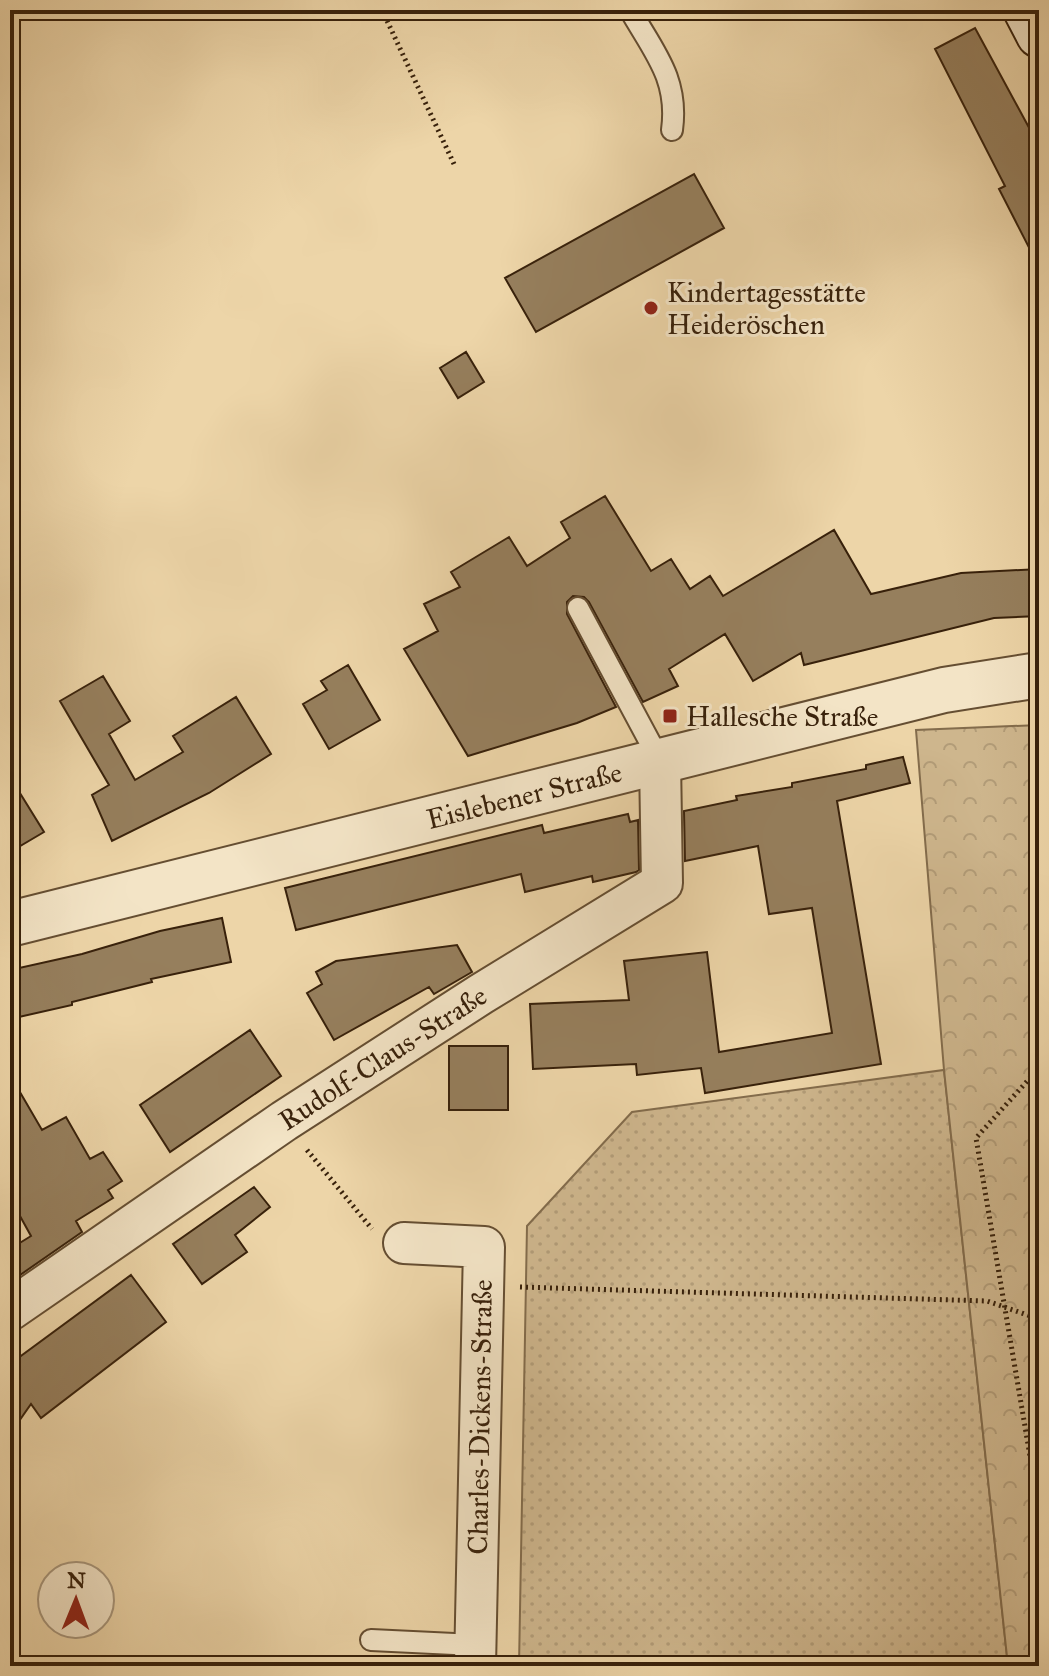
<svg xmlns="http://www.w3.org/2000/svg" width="1049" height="1676" font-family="'IM FELL Great Primer',serif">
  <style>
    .grass { fill: url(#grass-dots); stroke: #836c4c; stroke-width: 2 }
    .park { fill: url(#park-crowns); stroke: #836c4c; stroke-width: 2 }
    .building { fill: #967f5d; stroke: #38210b; stroke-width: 2 }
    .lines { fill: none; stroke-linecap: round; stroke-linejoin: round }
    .service-casing { stroke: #654e32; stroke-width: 24 }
    .minor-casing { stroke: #654e32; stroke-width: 44 }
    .tertiary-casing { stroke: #654e32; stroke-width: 48 }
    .secondary-casing { stroke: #38210b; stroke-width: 48 }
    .path { stroke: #38210b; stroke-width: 5; stroke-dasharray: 2 4; stroke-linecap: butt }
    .service { stroke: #f3e4c6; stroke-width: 20 }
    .minor { stroke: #f3e4c6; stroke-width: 40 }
    .tertiary { stroke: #f3e4c6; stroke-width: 44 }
    .secondary { stroke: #f3e4c6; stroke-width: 44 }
    .poi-dot { fill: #8f2418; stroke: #f3e4c6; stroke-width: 3 }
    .labels { text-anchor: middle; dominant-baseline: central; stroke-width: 6; stroke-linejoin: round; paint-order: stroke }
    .poi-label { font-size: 28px; fill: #38210b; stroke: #f3e4c6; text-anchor: start }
    .street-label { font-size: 28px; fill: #38210b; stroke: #f3e4c6 }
  </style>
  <defs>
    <pattern id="grass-dots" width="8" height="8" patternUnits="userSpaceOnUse" patternTransform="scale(2)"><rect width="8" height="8" fill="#ceb68d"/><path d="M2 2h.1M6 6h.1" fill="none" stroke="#b29c78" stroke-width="1.8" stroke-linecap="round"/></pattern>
    <pattern id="park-crowns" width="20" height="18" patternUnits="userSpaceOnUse" patternTransform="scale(2)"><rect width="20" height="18" fill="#ceb68d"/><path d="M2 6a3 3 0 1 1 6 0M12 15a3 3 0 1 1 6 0" fill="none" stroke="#b29c78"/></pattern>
  </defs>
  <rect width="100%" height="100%" fill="#edd5a8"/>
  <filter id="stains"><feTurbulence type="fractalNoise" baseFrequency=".0025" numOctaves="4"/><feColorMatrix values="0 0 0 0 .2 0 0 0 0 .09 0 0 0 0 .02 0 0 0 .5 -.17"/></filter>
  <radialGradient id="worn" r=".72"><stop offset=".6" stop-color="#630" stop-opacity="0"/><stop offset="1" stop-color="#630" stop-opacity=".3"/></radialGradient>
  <path class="grass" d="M944 1070 1008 1666H519L527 1226 632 1112Z"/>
  <path class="park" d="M1039 725V1666H1008L944 1070 916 730Z"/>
  <path class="building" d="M975 28 1039 146V267L999 189 1005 186 935 49Z
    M694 174 724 228 536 332 505 278Z
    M466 352 484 382 458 398 440 368Z
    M605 496 651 571 671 559 690 589 710 576 723 596 834 530 871 594 961 573 1039 569V616L994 618 804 665 801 653 753 681 725 634 669 669 678 686 643 702 589 602 584 597 573 596 567 602V614L616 707 577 723 468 756 404 649 438 631 424 604 460 587 451 572 509 537 527 566 570 538 561 522Z
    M348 665 380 720 329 749 303 704 327 690 321 681Z
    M103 676 130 721 109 734 135 780 183 752 173 736 236 697 271 754 209 793 112 841 92 795 109 785 60 701Z
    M903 757 910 783 837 801 881 1064 705 1093 701 1068 637 1075 636 1064 533 1069 530 1004 629 1000 624 961 707 952 719 1052 832 1033 812 908 769 914 758 846 685 861 684 811 737 800 736 796 792 787V783L866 769V765Z
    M10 777 44 832 10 852Z
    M628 814 630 822 638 820 639 870 636 872 593 882 592 876 525 892 521 874 296 930 285 888 542 825 544 833Z
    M222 918 231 962 151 979 152 982 72 1002V1005L10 1019V970L82 954 160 931Z
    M457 945 472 972 434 994 429 987 334 1040 307 993 322 984 316 972 336 961Z
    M250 1030 281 1076 170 1152 140 1105Z
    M449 1046H508V1110H449Z
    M10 1075 42 1130 66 1117 90 1159 103 1152 122 1181 108 1190 113 1198 76 1221 82 1232 10 1282V1249L31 1236 10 1198Z
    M254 1187 270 1207 235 1235 247 1252 202 1284 173 1244Z
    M131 1275 166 1322 41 1418 31 1404 10 1434V1364Z"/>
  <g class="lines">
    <defs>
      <path id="service" d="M630 10C654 52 679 79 672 130
        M578 608 660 761
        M371 1640 475 1645"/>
      <g id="minor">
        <path d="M404 1243 484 1247 475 1666"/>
        <path id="s1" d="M10 1310 284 1121 481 994 662 883 660 761"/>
      </g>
      <g id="tertiary">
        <path id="s2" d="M10 924 944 690 1039 675"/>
      </g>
      <path id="secondary" d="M1026 10 1039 35"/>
    </defs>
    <use href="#service" class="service-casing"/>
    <use href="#minor" class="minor-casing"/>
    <use href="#tertiary" class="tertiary-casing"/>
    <use href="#secondary" class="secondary-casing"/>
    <path class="path" d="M382 10 454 164
      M1039 1068 976 1138 1039 1509
      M307 1150 372 1229
      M520 1287 987 1301 1039 1319"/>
    <use href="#service" class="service"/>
    <use href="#minor" class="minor"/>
    <use href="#tertiary" class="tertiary"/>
    <use href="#secondary" class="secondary"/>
  </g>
  <g class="poi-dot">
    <circle cx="651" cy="308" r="8"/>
    <rect x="662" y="708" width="16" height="16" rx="4"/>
  </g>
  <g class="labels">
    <g class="poi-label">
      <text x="667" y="292">Kindertagesstätte<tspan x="667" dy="32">Heideröschen</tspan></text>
      <text x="686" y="716">Hallesche Straße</text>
    </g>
    <g class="street-label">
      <text stroke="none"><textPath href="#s2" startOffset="530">Eislebener Straße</textPath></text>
      <text stroke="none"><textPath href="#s1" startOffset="450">Rudolf-Claus-Straße</textPath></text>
      <text transform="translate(480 1417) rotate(-89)">Charles-Dickens-Straße</text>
    </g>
  </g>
  <rect width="1049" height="1676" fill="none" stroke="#edd5a8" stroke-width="40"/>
  <rect x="12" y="12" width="1025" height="1652" fill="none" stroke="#38210b" stroke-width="4"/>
  <rect x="20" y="20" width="1009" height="1636" fill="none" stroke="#38210b" stroke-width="2"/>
  <g transform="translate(76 1600) rotate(1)"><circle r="38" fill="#f3e4c6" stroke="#a8967b" stroke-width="2"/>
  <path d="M0-6L14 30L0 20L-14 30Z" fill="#8f2418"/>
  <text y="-12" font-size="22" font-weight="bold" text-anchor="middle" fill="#38210b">N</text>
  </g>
  <rect width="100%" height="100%" filter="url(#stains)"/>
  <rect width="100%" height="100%" fill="url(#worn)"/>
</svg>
